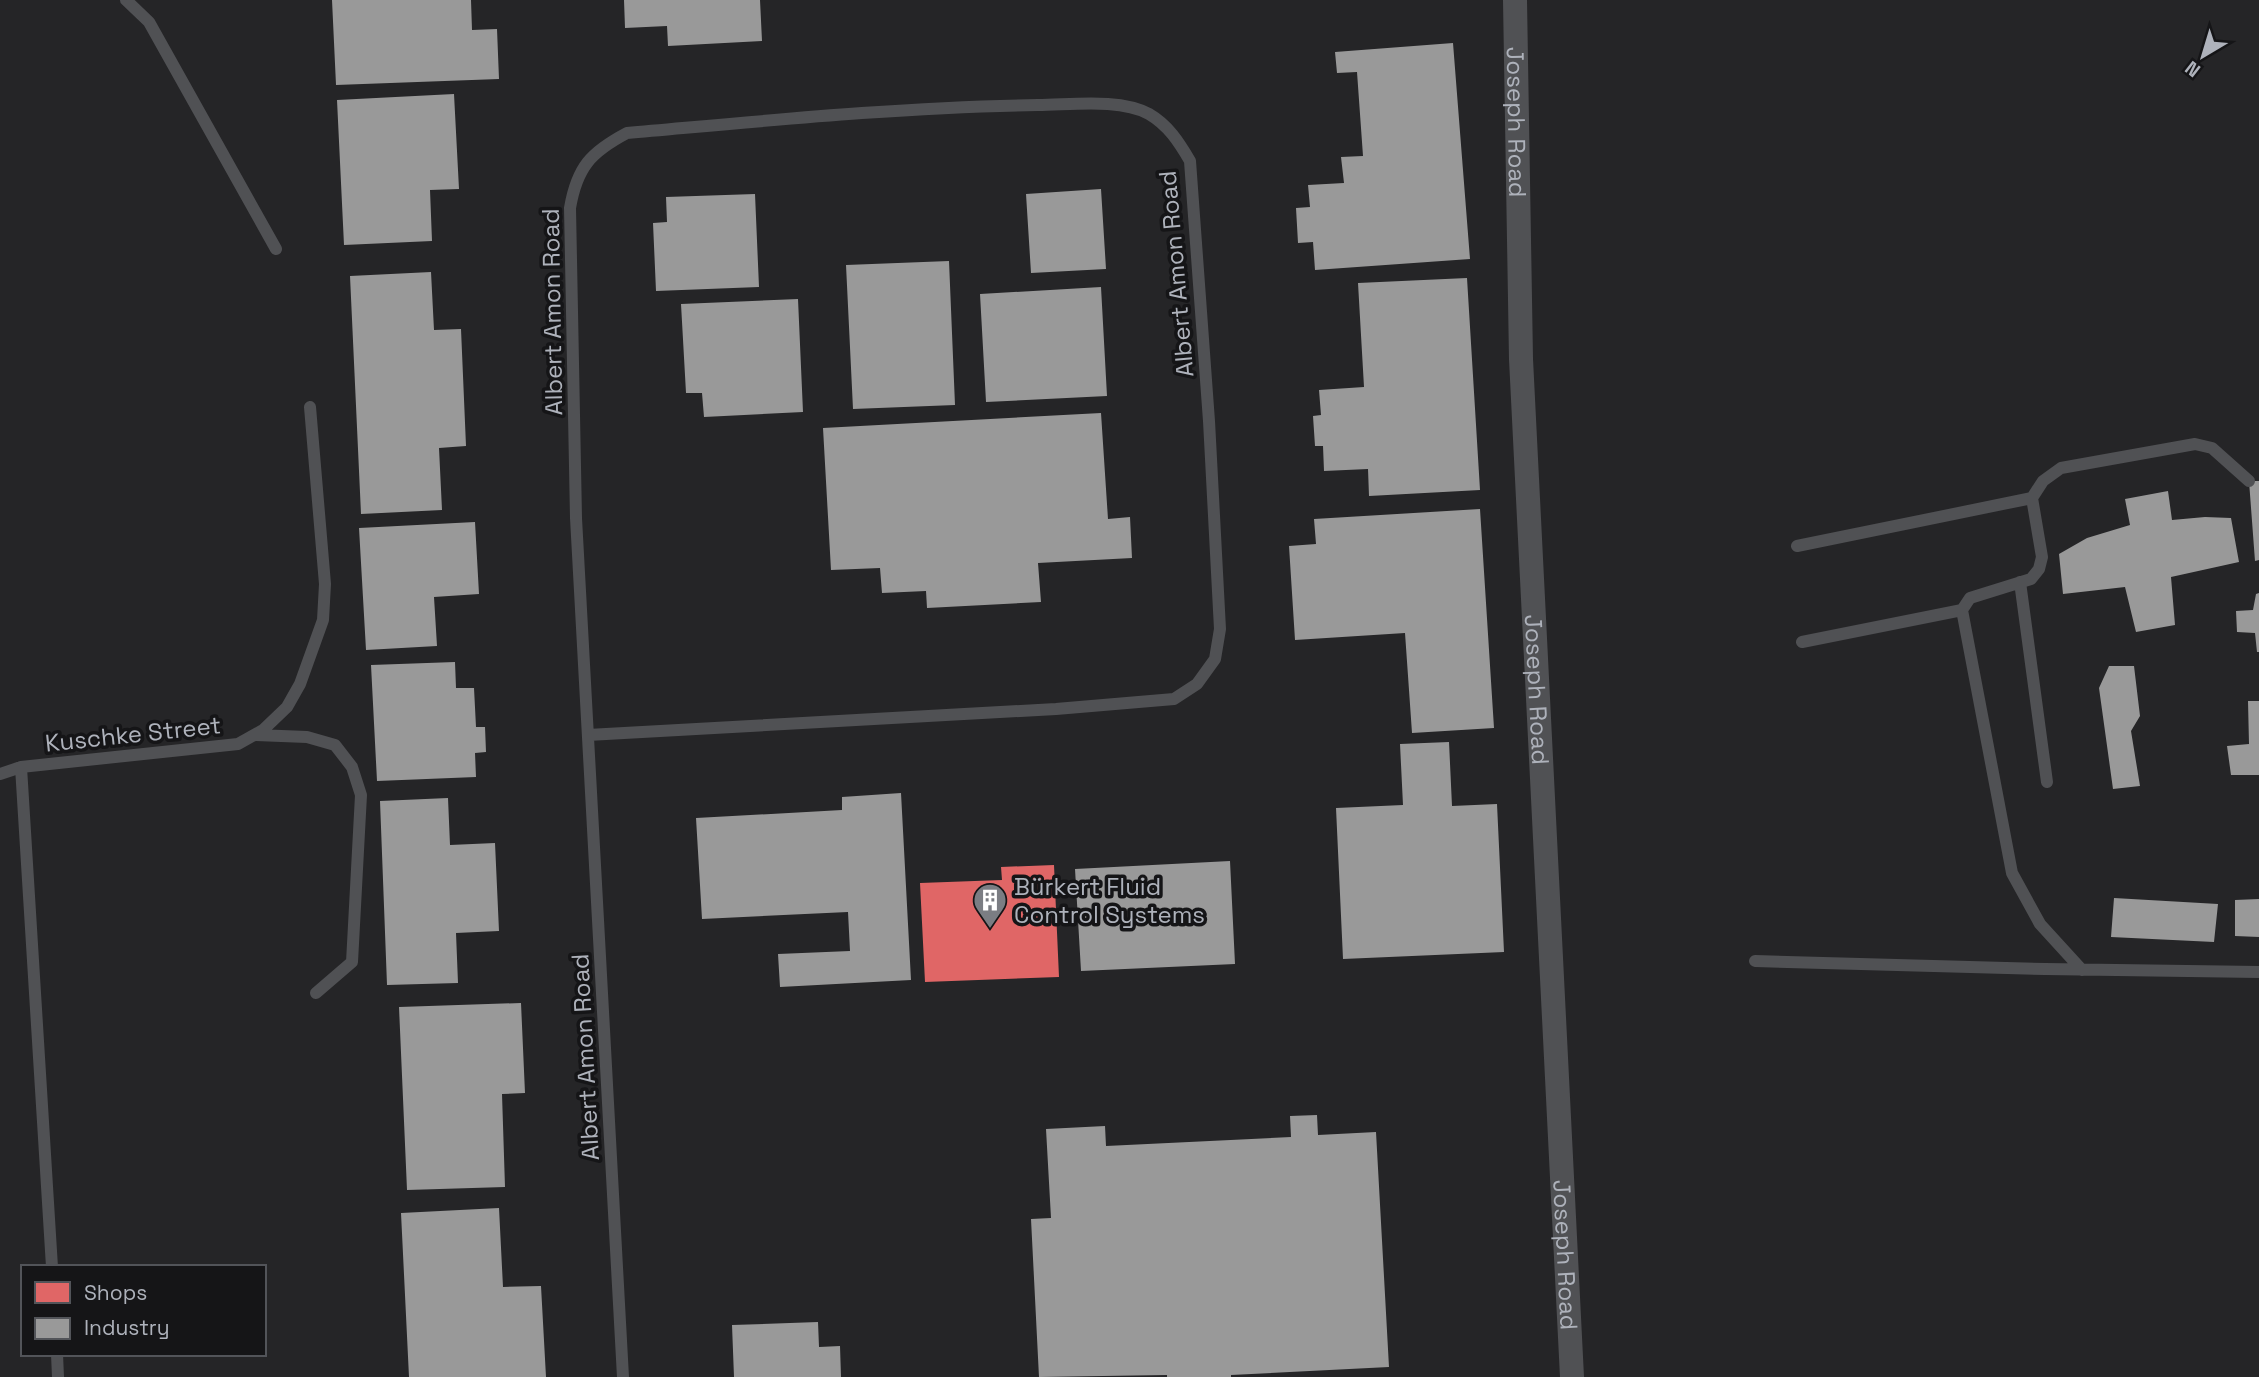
<svg xmlns="http://www.w3.org/2000/svg" width="2259" height="1377" font-family="'Space Grotesk',sans-serif">
  <style>
    .built { fill: #252527; fill-rule: evenodd }
    .shops { fill: #e06666 }
    .industry { fill: #999 }
    .lines { fill: none; stroke-linecap: round; stroke-linejoin: round }
    .lane { stroke: #505154; stroke-width: 12 }
    .street { stroke: #505154; stroke-width: 24 }
    .labels { text-anchor: middle; dominant-baseline: central; stroke-width: 7; stroke-linejoin: round; paint-order: stroke }
    .street-label { font-size: 24px; fill: #aeb2bb; stroke: #151517 }
    .poi-label { font-size: 24px; fill: #aeb2bb; stroke: #151517; text-anchor: start }
  </style>
  <rect width="100%" height="100%" fill="#1b1b1b"/>
  <path class="built" d="M0 0H2259V1377H0ZM23 1267H264V1354H23Z"/>
  <path class="shops" d="M1054 865 1059 977 925 982 920 883 1002 880 1001 867Z"/>
  <path class="industry" d="M332 0H471L472 30 497 29 499 79 336 85Z
    M624 0H760L762 41 668 46 667 26 625 28Z
    M1453 43 1470 259 1315 270 1313 242 1298 243 1296 208 1310 207 1308 185 1344 183 1341 157 1363 156 1357 72 1337 73 1335 52Z
    M454 94 459 189 430 190 432 241 344 245 337 100Z
    M1101 189 1106 269 1031 273 1026 194Z
    M755 194 759 287 656 291 653 223 667 222 666 197Z
    M949 261 955 405 853 409 846 265Z
    M431 272 434 330 461 329 466 446 439 448 442 510 361 514 350 276Z
    M1467 278 1480 490 1369 496 1368 469 1324 471 1323 446H1315L1313 416 1321 415 1319 390 1364 387 1358 283Z
    M1101 287 1107 396 986 402 980 294Z
    M798 299 803 412 704 417 702 393H686L681 304Z
    M1101 413 1108 519 1130 517 1132 558 1038 563 1041 602 927 608 926 591 882 593 880 568 831 570 823 428Z
    M2249 481H2259V560L2255 561Z
    M2168 491 2172 520 2205 517 2231 518 2239 562 2171 577 2175 625 2136 632 2125 587 2063 594 2059 554 2087 538 2130 525 2125 499Z
    M1480 509 1494 728 1412 733 1405 633 1295 640 1289 546 1316 544 1314 519Z
    M475 522 479 594 434 597 437 646 366 650 359 528Z
    M2259 593V652H2257L2255 633 2237 632 2236 611 2253 610 2256 594Z
    M455 662 456 688H474L476 727H485L486 752 475 753 476 777 377 781 371 665Z
    M2109 666H2134L2140 716 2131 731 2140 786 2113 789 2099 688Z
    M2248 701H2259V775H2231L2227 746 2249 744Z
    M1449 742 1452 806 1497 804 1504 952 1343 959 1336 808 1403 805 1400 744Z
    M901 793 911 980 780 987 778 954 850 951 848 912 702 919 696 818 842 810V797Z
    M448 798 450 845 495 843 499 931 456 933 458 983 387 985 380 801Z
    M1230 861 1235 964 1081 971 1075 869Z
    M2114 898 2218 904 2214 942 2111 937Z
    M2259 899V937L2235 936V900Z
    M521 1003 525 1093 502 1094 505 1187 407 1190 399 1007Z
    M1317 1115 1318 1135 1376 1132 1389 1367 1231 1375V1377H1167V1375L1039 1377 1031 1219 1051 1218 1046 1129 1105 1126 1106 1146 1291 1137 1290 1116Z
    M499 1208 503 1287 541 1286 546 1377H409L401 1213Z
    M818 1322 819 1347 840 1346 841 1377H734L732 1325Z"/>
  <g class="lines">
    <path class="lane" d="M126 0 149 22 276 249
      M1797 546 2032 498
      M2020 582 2047 782
      M1802 642 1962 610
      M256 735 307 737 335 745 352 767 361 795 352 962 316 993
      M588 735 1056 709 1174 699 1197 684 1215 659 1220 629 1209 421 1190 161C1179 142 1168 125 1149 114 1120 98 1070 105 1038 105 901 107 764 121 627 133 591 152 577 167 570 208L576 518 623 1377
      M21 767 52 1267
      M0 774 21 767 238 744 263 730 287 707 300 684 323 620 325 584 310 407
      M1755 961 2045 969 2259 972
      M2082 970 2040 924 2012 873 1962 610 1970 598 2031 579 2039 569 2042 557 2032 498 2043 481 2061 468 2195 444 2212 448 2249 481
      M57 1354 58 1377"/>
    <path class="street" id="s1" d="M1515 0 1521 359 1572 1377"/>
  </g>
  <defs>
    <symbol id="building-pin" viewBox="-11 -11 22 30"><path d="M0 17L-7.5 6A9.5 9.5 0 1 1 7.5 6Z" fill="#7b7d83" stroke="#151517"/><path d="M-4-6H4V6H1V3H-1V6H-4ZM-2.5-4.3h1.7v1.8h-1.7ZM.8-4.3h1.7v1.8H.8ZM-2.5-1h1.7V.8h-1.7ZM.8-1h1.7V.8H.8Z" fill="#fff"/></symbol>
  </defs>
  <g fill-rule="evenodd">
    <use href="#building-pin" x="971" y="881" width="38" height="52"/>
  </g>
  <g class="labels">
    <g class="street-label">
      <text stroke="none"><textPath href="#s1" startOffset="122">Joseph Road</textPath></text>
      <text transform="translate(1176 274) rotate(-95)">Albert Amon Road</text>
      <text transform="translate(552 312) rotate(-91)">Albert Amon Road</text>
      <text stroke="none"><textPath href="#s1" startOffset="690">Joseph Road</textPath></text>
      <text transform="translate(133 734) rotate(-6)">Kuschke Street</text>
      <text transform="translate(585 1057) rotate(-93)">Albert Amon Road</text>
      <text stroke="none"><textPath href="#s1" startOffset="1256">Joseph Road</textPath></text>
    </g>
    <g class="poi-label">
      <text x="1014" y="886">Bürkert Fluid<tspan x="1014" dy="28">Control Systems</tspan></text>
    </g>
  </g>
  <rect x="21" y="1265" width="245" height="91" fill="#151517" stroke="#525459" stroke-width="2"/>
  <rect x="35" y="1282" width="35" height="21" fill="#e06666" stroke="#525459" stroke-width="2"/>
  <text x="84" y="1300" font-size="21" fill="#aeb2bb">Shops</text>
  <rect x="35" y="1318" width="35" height="21" fill="#999999" stroke="#525459" stroke-width="2"/>
  <text x="84" y="1335" font-size="21" fill="#aeb2bb">Industry</text>
  <g transform="translate(2203 56) rotate(218)" stroke="#151517" stroke-width="5" paint-order="stroke">
  <path d="M0-5L12 26L0 18L-12 26Z" fill="#aeb2bb"/>
  <text y="-10" font-size="19" font-weight="bold" text-anchor="middle" fill="#aeb2bb">N</text>
  </g>
</svg>
